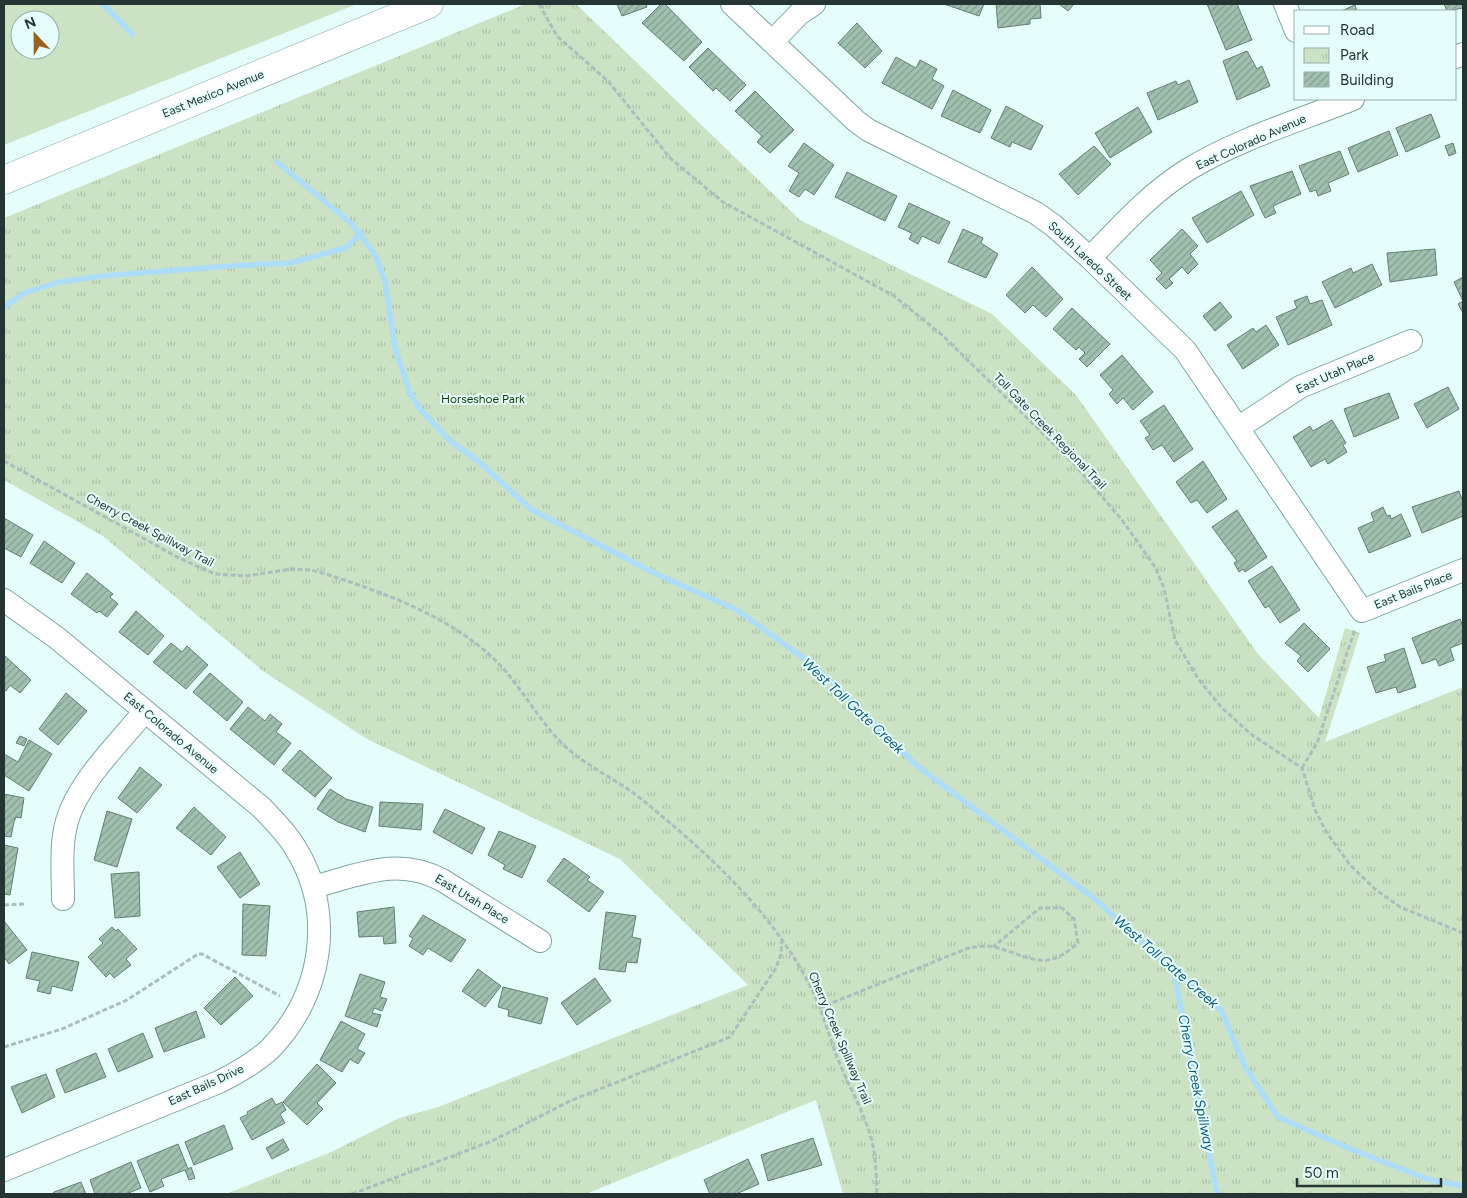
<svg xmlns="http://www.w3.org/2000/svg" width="1467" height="1198" font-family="Figtree,sans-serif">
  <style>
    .grass { fill: #cbe2c4; fill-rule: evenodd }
    .park { fill: url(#park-tufts) }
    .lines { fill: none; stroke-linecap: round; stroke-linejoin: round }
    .stream { stroke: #aeddfa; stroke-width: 5.5 }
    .building { fill: url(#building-hatch); stroke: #618071 }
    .street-casing { stroke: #7ea6a1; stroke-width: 24 }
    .secondary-casing { stroke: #7ea6a1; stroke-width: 29 }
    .path { stroke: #a9bfbd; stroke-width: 3; stroke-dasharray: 5 2.5; stroke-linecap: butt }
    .street { stroke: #fff; stroke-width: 22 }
    .secondary { stroke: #fff; stroke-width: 28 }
    .labels { text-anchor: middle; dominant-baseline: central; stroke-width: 4; stroke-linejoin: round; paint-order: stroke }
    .street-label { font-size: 12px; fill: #243533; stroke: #e5fefb }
    .park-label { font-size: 12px; fill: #133805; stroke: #e5fefb }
    .water-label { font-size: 14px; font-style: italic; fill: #0c587a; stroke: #e5fefb }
  </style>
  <defs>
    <pattern id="park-tufts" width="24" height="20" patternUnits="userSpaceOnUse" patternTransform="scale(1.25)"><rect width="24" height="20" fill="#cbe2c4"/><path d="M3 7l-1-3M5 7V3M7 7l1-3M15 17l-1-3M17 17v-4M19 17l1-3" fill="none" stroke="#aec2a9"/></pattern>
    <pattern id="building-hatch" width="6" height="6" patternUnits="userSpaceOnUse" patternTransform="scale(1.25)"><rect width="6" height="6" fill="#a0c1b0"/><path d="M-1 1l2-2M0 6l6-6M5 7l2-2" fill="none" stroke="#829e90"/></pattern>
  </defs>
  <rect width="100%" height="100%" fill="#e5fefb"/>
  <path class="grass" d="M4 4H357L4 145ZM20 20H50V50H20Z"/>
  <path class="park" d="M526 4H576L800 220 992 314 1076 395 1258 654 1319 718 1345 628 1360 633 1325 742 1463 687V1194H843L816 1100 586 1194H226L331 1152 399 1118 438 1107 748 985 620 859 367 739 263 671 103 536 4 480V218Z"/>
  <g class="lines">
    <path class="stream" d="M103 4 132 34
      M277 162 352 224 375 255 385 281 395 348 410 393 420 409 449 440 478 461 532 510 656 574 737 610 817 668 916 765 1095 899 1174 972 1221 1010 1245 1067 1278 1117 1348 1148 1430 1180 1463 1186
      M4 307 24 293 59 282 102 276 230 266 290 263 345 248 361 233
      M1174 973 1217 1194"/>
  </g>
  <path class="building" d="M617 4H646L647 7 622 16Z
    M661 4H665L702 42 684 61 642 23Z
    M944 4H984L979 16Z
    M996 4H1040L1041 18 1030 19V24L998 28Z
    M1059 4H1074L1068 11Z
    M1207 4H1237L1252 40 1226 50Z
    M1444 4H1463V8L1447 11Z
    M1355 5 1357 11H1341Z
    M857 23 882 51 865 68 838 43Z
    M708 48 746 85 730 101 716 88 713 91 689 67Z
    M1247 51 1257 69 1262 66 1270 86 1237 100 1223 61Z
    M896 57 916 68 920 60 937 69 932 79 944 86 932 109 882 83Z
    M1189 80 1198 102 1158 120 1147 93 1176 81 1178 85Z
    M953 90 991 110 980 133 941 116Z
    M755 91 794 130 770 153 757 142 762 136 735 111Z
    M1006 106 1043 126 1031 150 1012 142 1010 147 991 138Z
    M1138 107 1152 132 1110 158 1095 133Z
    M1431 114 1440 137 1406 152 1396 128Z
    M1389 131 1398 155 1358 172 1348 148Z
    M804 143 834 165 814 195 805 189 799 197 789 191 799 173 788 166Z
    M1453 143 1456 153 1449 156 1445 146Z
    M1094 146 1111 164 1078 195 1059 174Z
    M1340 151 1349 174 1328 183 1331 191 1318 196 1316 190 1310 192 1299 166Z
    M1292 171 1301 194 1275 205 1273 207 1276 213 1265 218 1250 186Z
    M847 172 897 196 885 221 835 197Z
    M1241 191 1254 215 1207 243 1192 218Z
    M909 203 950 222 939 244 922 236 918 244 909 239 912 233 898 227Z
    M963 229 983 238 981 243 998 254 986 278 948 262Z
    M1182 229 1198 246 1190 254 1198 264 1188 274 1182 267 1169 279 1173 283 1166 289 1156 279 1162 273 1150 260Z
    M1435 249 1437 275 1390 282 1387 253Z
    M1372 264 1382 285 1335 308 1322 282 1351 268 1353 273Z
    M1032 267 1063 299 1046 317 1033 305 1025 313 1006 295Z
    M1463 277V313L1458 304 1463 301 1454 282Z
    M1307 296 1310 304 1322 300 1332 325 1288 345 1276 317 1297 308 1294 301Z
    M1220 302 1232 317 1215 331 1203 316Z
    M1072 308 1110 344 1087 367 1079 359 1085 353 1079 347 1076 350 1053 329Z
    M1266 325 1279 345 1243 369 1227 345 1253 328 1256 332Z
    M1122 355 1153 392 1133 410 1123 398 1117 404 1109 394 1113 390 1100 375Z
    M1448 387 1459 409 1427 428 1414 404Z
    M1389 393 1399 418 1354 437 1344 409Z
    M1164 405 1193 449 1174 462 1162 445 1153 450 1145 438 1150 435 1140 421Z
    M1332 420 1346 443 1343 445 1347 452 1328 464 1325 459 1311 467 1293 437 1310 426 1313 431Z
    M1203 461 1227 499 1207 513 1197 500 1191 503 1176 482Z
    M1459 491 1463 502V516L1422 533 1412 507Z
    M1383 507 1387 516 1390 515 1391 519 1401 514 1411 536 1369 553 1358 528 1374 521 1371 513Z
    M1237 510 1267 557 1245 572 1243 569 1239 572 1234 563 1237 561 1212 527Z
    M4 518 33 535 21 557 4 548Z
    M44 541 75 563 62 583 30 563Z
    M1272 566 1300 610 1280 623 1269 606 1265 608 1248 581Z
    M87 573 113 594 110 597 118 604 107 617 99 611 97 613 71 594Z
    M136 611 164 636 148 655 119 632Z
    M1460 619 1463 626V643L1450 648 1454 660 1439 666 1436 659 1422 664 1412 638Z
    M1304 623 1330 649 1308 672 1297 661 1301 656 1285 643Z
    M171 643 182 652 187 646 208 665 186 689 153 662Z
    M1404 648 1416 687 1398 693 1396 687 1376 693 1367 667 1386 661 1384 655Z
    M4 655 31 680 20 693 10 685 6 691 4 690Z
    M210 673 243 702 227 721 193 692Z
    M66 693 87 711 58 745 39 729Z
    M248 707 265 721 270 714 282 724 276 732 291 743 274 765 230 729Z
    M20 736 27 739 24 746 16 743Z
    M29 740 52 754 29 791 4 775V754L18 762Z
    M300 750 332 778 315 797 282 770Z
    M140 767 162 785 137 813 118 798Z
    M330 789 346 799 373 807 365 832 338 822 317 809Z
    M4 794 24 798 21 818 16 817 14 822 11 837 4 836Z
    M380 802 423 804 421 830 379 826Z
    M194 807 226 837 211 855 176 828Z
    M445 809 485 828 472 854 433 832Z
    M107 811 132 819 117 867 94 860Z
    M499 831 536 846 522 878 503 869 505 865 488 855Z
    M4 845 18 848 10 895 4 894Z
    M240 852 260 884 240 898 217 867Z
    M564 858 590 877 587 880 604 892 589 912 547 881Z
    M139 872 140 916 115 918 111 874Z
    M243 904 270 906 266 956 242 955Z
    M394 907 396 943 384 944 383 936 359 937 357 912Z
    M606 912 636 916 632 937 641 939 637 963 627 962 625 972 599 969Z
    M423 915 466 940 451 962 428 948 423 955 409 946 413 938 409 936Z
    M4 921 27 950 9 964 4 957Z
    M112 927 116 931 118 929 137 949 126 959 131 965 114 978 110 973 106 977 88 957 103 943 99 939Z
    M32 952 79 962 72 991 52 986 50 994 37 991 40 981 26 978Z
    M478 969 501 986 485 1007 462 991Z
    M360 974 385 982 380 997 387 999 382 1011 374 1008 372 1013 381 1015 377 1027 345 1016Z
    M235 977 253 996 221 1025 204 1008Z
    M595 978 611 1001 577 1025 561 1003Z
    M503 987 548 998 541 1024 508 1016 509 1010 498 1007Z
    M196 1011 205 1037 164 1052 155 1028Z
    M341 1021 365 1034 357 1049 365 1053 358 1064 350 1059 342 1072 320 1060Z
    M143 1033 153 1057 118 1072 108 1049Z
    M96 1053 106 1077 65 1093 56 1070Z
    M317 1064 336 1083 317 1103 323 1109 307 1125 283 1102Z
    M46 1074 55 1097 22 1113 11 1087Z
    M272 1098 276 1105 282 1102 286 1110 280 1114 285 1123 252 1140 240 1118 248 1114 247 1112Z
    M224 1125 233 1149 194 1165 185 1142Z
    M813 1138 822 1165 768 1181 761 1155Z
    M283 1139 289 1150 272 1159 266 1148Z
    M178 1144 188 1169 191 1167 195 1178 189 1180 185 1170 161 1179 164 1186 150 1192 137 1161Z
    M748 1159 759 1184 736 1194H710L704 1180Z
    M131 1162 141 1188 126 1194H95L90 1180Z
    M81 1182 86 1194H53L54 1192Z"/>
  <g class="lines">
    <defs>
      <path id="street" d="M732 4 856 121 868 130 1036 213 1054 226 1090 258 1185 350 1362 611 1463 570
        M1285 4 1296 31
        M772 42 799 14 814 4
        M1456 57 1463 54
        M1090 258C1121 226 1150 193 1189 169 1239 139 1298 121 1353 99
        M1238 428 1300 387 1411 341
        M4 600 57 638 262 808C274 821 287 833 296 849 336 914 322 996 270 1049 255 1063 237 1073 219 1082L4 1170
        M313 887C359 875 397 856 442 880L540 941
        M63 899C63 873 60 846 67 821 78 782 119 743 145 711"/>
      <path id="secondary" d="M4 180 429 4"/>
    </defs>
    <use href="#street" class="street-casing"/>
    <use href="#secondary" class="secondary-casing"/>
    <path class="path" d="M539 4 557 36 608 81 670 158 723 202 894 296 942 335 1074 464 1122 520 1155 567 1164 588 1175 640 1199 680 1222 708 1252 735 1302 768 1315 810 1327 833 1350 865 1375 889 1400 907 1463 933
      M4 461 179 558 215 574 246 576 292 569 311 570 326 574C387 594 453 617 499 664 524 690 540 724 568 749 590 768 617 780 640 798 706 852 772 910 811 988 823 1011 829 1038 839 1062 849 1086 862 1109 870 1134 876 1153 876 1174 877 1194
      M1302 768 1317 743 1355 629
      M4 905 26 904
      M819 1008 971 947C978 947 988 945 995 947 1031 957 1045 973 1078 943L1074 919 1062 908H1040L993 947
      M4 1047 62 1029 127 1000 198 954H202L280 996
      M352 1194 492 1141 570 1101 730 1037 776 968 781 954 782 938"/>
    <use href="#street" class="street"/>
    <use href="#secondary" class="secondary"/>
  </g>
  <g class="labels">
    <g class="street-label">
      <text transform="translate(213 94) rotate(-22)">East Mexico Avenue</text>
      <text transform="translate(1251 142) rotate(-24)">East Colorado Avenue</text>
      <text transform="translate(1090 261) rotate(43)">South Laredo Street</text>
      <text transform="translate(1335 373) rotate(-24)">East Utah Place</text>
      <text transform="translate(1050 431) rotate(46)">Toll Gate Creek Regional Trail</text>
      <text transform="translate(150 530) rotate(28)">Cherry Creek Spillway Trail</text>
      <text transform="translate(1413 590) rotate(-22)">East Bails Place</text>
      <text transform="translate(171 733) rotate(40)">East Colorado Avenue</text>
      <text transform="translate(472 899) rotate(31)">East Utah Place</text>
      <text transform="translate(840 1038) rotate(67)">Cherry Creek Spillway Trail</text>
      <text transform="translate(206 1085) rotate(-25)">East Bails Drive</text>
    </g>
    <g class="park-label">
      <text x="483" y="399">Horseshoe Park</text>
    </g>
    <g class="water-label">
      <text transform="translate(853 706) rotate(43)">West Toll Gate Creek</text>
      <text transform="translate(1166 962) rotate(41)">West Toll Gate Creek</text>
      <text transform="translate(1196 1083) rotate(79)">Cherry Creek Spillway</text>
    </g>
  </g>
  <rect width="1467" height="1198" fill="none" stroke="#243533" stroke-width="10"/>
  <rect x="1294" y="10" width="162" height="90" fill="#e5fefb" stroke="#98aeab"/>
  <rect x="1304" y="26" width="25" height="8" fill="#ffffff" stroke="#98aeab"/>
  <text x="1340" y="35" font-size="15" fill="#243533">Road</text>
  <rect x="1304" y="48" width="25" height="15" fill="url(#park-tufts)" stroke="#98aeab"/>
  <text x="1340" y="60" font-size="15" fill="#243533">Park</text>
  <rect x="1304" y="72" width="25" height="15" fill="url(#building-hatch)" stroke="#98aeab"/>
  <text x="1340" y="85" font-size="15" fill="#243533">Building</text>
  <g transform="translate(35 35) rotate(338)"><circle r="24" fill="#e5fefb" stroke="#98aeab"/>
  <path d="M0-4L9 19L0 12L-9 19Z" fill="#99611c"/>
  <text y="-8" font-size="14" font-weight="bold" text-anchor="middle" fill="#243533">N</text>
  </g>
  <path d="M1297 1178v8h144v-8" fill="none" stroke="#243533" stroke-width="2.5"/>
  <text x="1304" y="1178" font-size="15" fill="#243533" stroke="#e5fefb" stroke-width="4" paint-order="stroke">50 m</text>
</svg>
